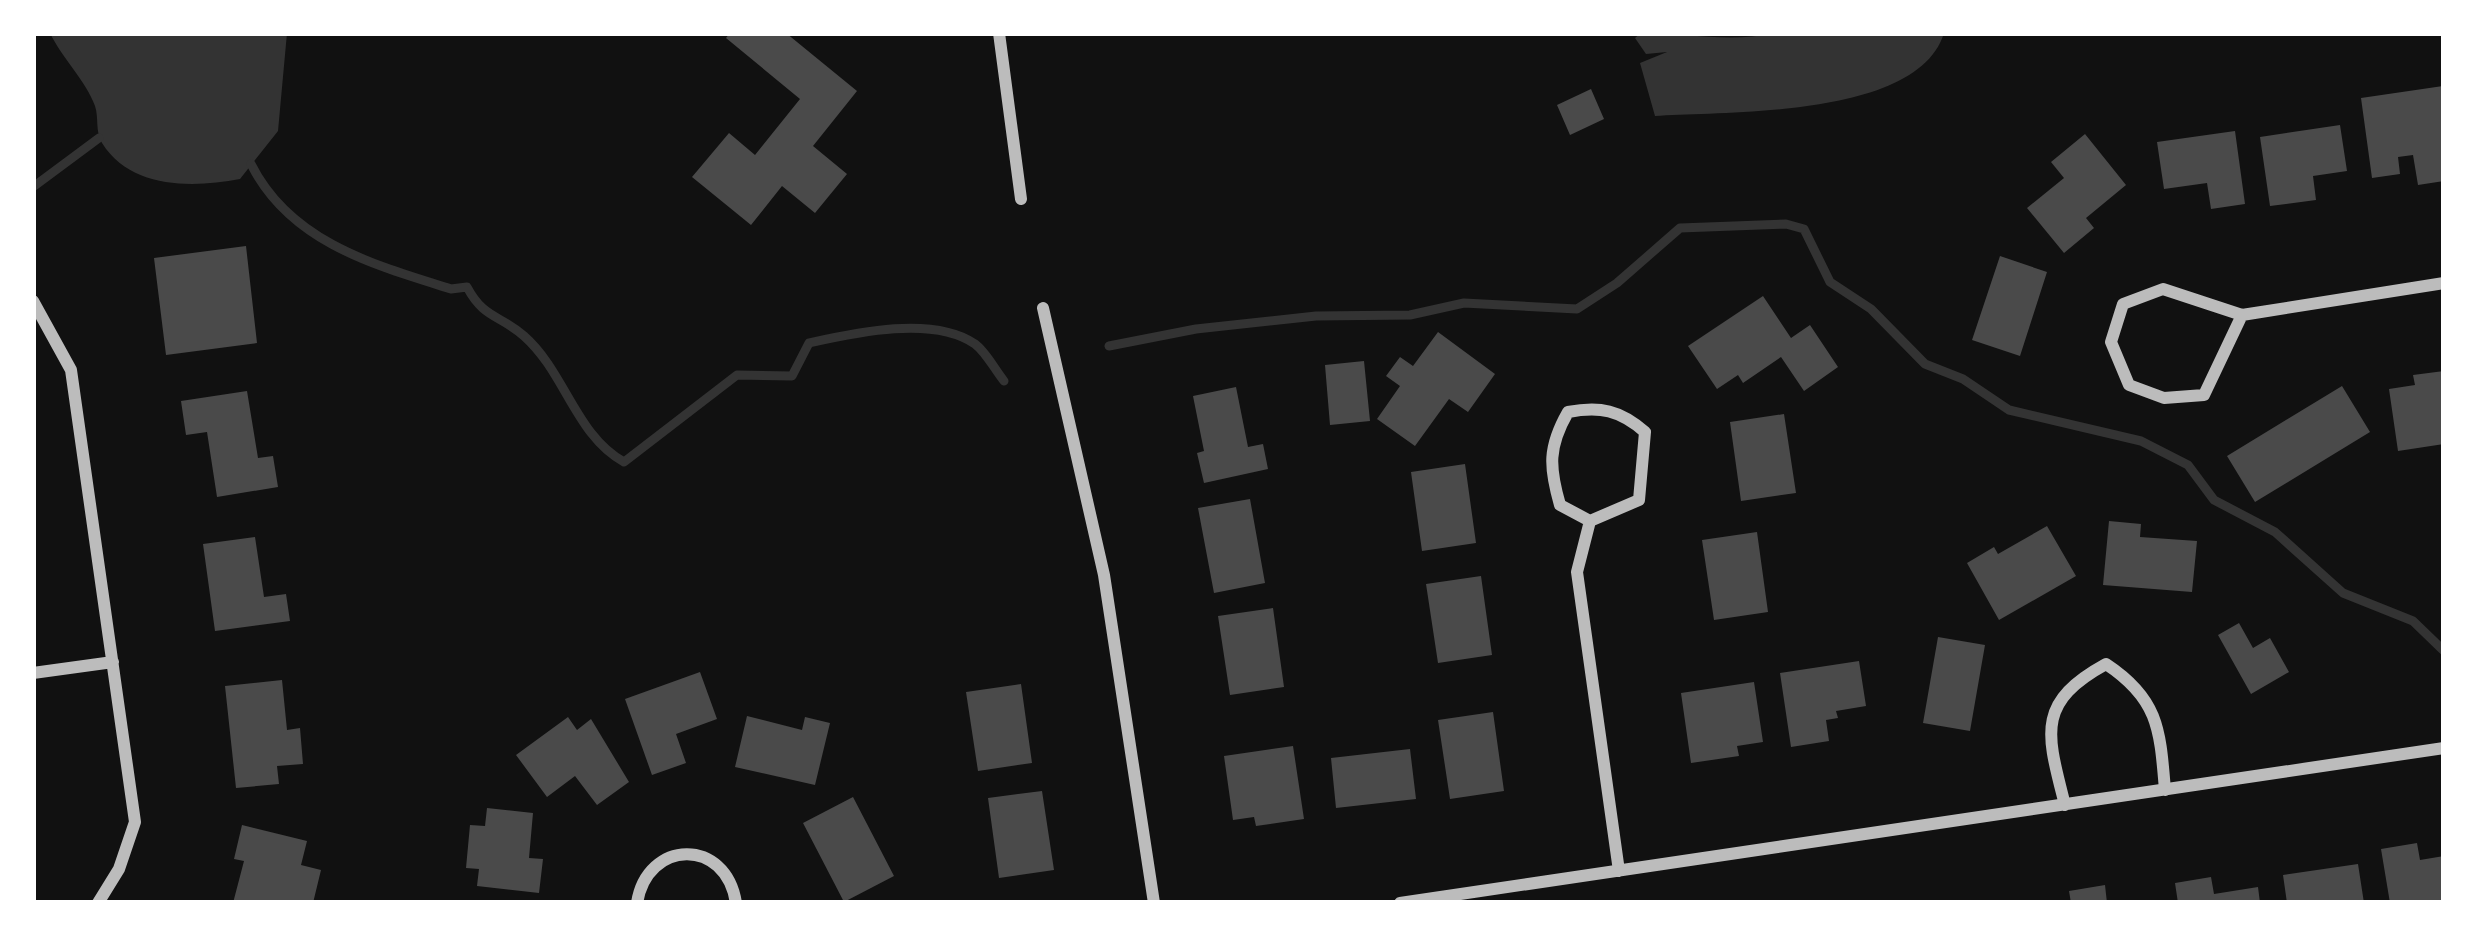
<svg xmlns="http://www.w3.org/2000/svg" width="2477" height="936" font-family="Lato,sans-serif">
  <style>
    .water { fill: #333 }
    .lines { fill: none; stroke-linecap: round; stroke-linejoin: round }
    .stream { stroke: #333; stroke-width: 9 }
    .building { fill: #4a4a4a }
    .minor { stroke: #bcbcbc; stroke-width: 12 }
  </style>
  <rect width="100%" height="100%" fill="#111"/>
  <path class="water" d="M50 33H287L278 131 240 179C192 188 131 189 102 143 95 131 99 118 95 106 86 81 62 58 50 33Z
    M1641 33C1685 33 1733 43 1773 33H1944C1918 119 1723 111 1655 116L1640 63 1667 52 1646 54 1635 38Z"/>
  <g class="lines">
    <path class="stream" d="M251 164C290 242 374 265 451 289L467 287C484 319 499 314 524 336 565 372 576 436 624 462L737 375 792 376 809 343C854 333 933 315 975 344 986 352 995 370 1004 381
      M33 187 99 138
      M1109 346 1196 329 1316 316 1410 315 1464 303 1577 309 1617 283 1680 228 1786 224 1804 229 1830 282 1871 309 1925 364 1963 379 2009 410 2141 441 2188 465 2214 500 2275 532 2343 593 2413 621 2444 651"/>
  </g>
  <path class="building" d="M730 33H786L857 91 813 146 847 174 815 213 782 186 751 225 692 177 729 133 755 155 800 99 726 38Z
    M2443 86 2444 181 2418 185 2413 155 2398 157 2400 174 2372 178 2361 98Z
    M1591 89 1604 119 1570 135 1557 105Z
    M2340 125 2347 171 2313 176 2316 200 2270 206 2260 137Z
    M2235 131 2245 204 2211 209 2207 183 2164 189 2157 142Z
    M2085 134 2126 185 2086 218 2094 228 2064 253 2027 208 2064 178 2051 162Z
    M246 246 257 343 166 355 154 258Z
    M2000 256 2047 272 2020 356 1972 340Z
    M1763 296 1791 338 1810 325 1838 367 1804 391 1781 357 1743 383 1738 375 1717 389 1688 346Z
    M1438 332 1495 374 1468 412 1449 399 1415 446 1377 419 1400 386 1386 376 1400 357 1413 366Z
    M1364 361 1370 421 1330 425 1325 365Z
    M2444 371V444L2398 451 2389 389 2415 385 2413 375Z
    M2342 386 2370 432 2255 502 2227 456Z
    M1236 387 1248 447 1263 444 1268 469 1204 483 1197 453 1204 451 1193 396Z
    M247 391 258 458 273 456 278 487 217 497 207 432 186 435 181 401Z
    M1784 414 1796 493 1741 501 1730 422Z
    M1465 464 1476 543 1422 551 1411 472Z
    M1250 499 1265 583 1214 593 1198 508Z
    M2109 521 2141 524 2140 537 2197 541 2192 592 2103 585Z
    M2047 526 2076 576 1999 620 1967 563 1994 547 1998 554Z
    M1757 532 1768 612 1714 620 1702 540Z
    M255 537 264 597 286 594 290 621 215 631 203 544Z
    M1481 576 1492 655 1438 663 1426 584Z
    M1273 608 1284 687 1230 695 1218 616Z
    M2239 623 2253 648 2270 638 2289 672 2251 694 2218 635Z
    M1938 637 1985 645 1970 731 1923 723Z
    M1859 661 1866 706 1836 711 1838 718 1826 720 1829 741 1791 747 1780 673Z
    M700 672 717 719 676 734 686 763 652 775 625 699Z
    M282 680 287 730 300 728 303 764 277 766 279 784 236 788 225 686Z
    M1754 682 1763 742 1737 746 1739 756 1691 763 1681 693Z
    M1021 684 1032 763 978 771 966 692Z
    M1493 712 1504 791 1450 799 1438 720Z
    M747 716 802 730 805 717 830 723 815 785 735 767Z
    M568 717 577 730 591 719 629 782 597 805 575 776 547 797 516 755Z
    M1293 746 1304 819 1256 826 1254 817 1233 820 1224 756Z
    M1410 749 1416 799 1336 808 1331 758Z
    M1042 791 1054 870 999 878 988 798Z
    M853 797 894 876 844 902 803 823Z
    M487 808 533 813 529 858 543 859 539 893 477 886 479 869 466 868 470 825 485 826Z
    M242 825 307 841 301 865 321 870 313 903H233L244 861 234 859Z
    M2417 843 2420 860 2444 856V903H2390L2381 849Z
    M2358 864 2364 903H2287L2283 875Z
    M2211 877 2214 894 2258 887 2260 903H2178L2175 883Z
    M2105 885 2107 903H2071L2069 891Z"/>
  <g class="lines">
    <path class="minor" d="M999 33 1021 199
      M33 301 71 370 135 822 119 869 98 903
      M1043 308 1104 575 1154 903
      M2242 315 2204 395 2164 398 2129 385 2111 342 2123 304 2163 289 2242 315 2444 283
      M1590 521 1560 505C1549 467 1548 447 1568 412 1600 406 1620 410 1645 432L1639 500 1590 521 1577 572 1619 871
      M33 673 113 662
      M2065 805C2047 734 2035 703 2106 664 2159 699 2160 730 2165 790
      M637 903C647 839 726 837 736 903
      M1400 903 2444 748"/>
  </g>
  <rect width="2477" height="936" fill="none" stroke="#ffffff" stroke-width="72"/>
</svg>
